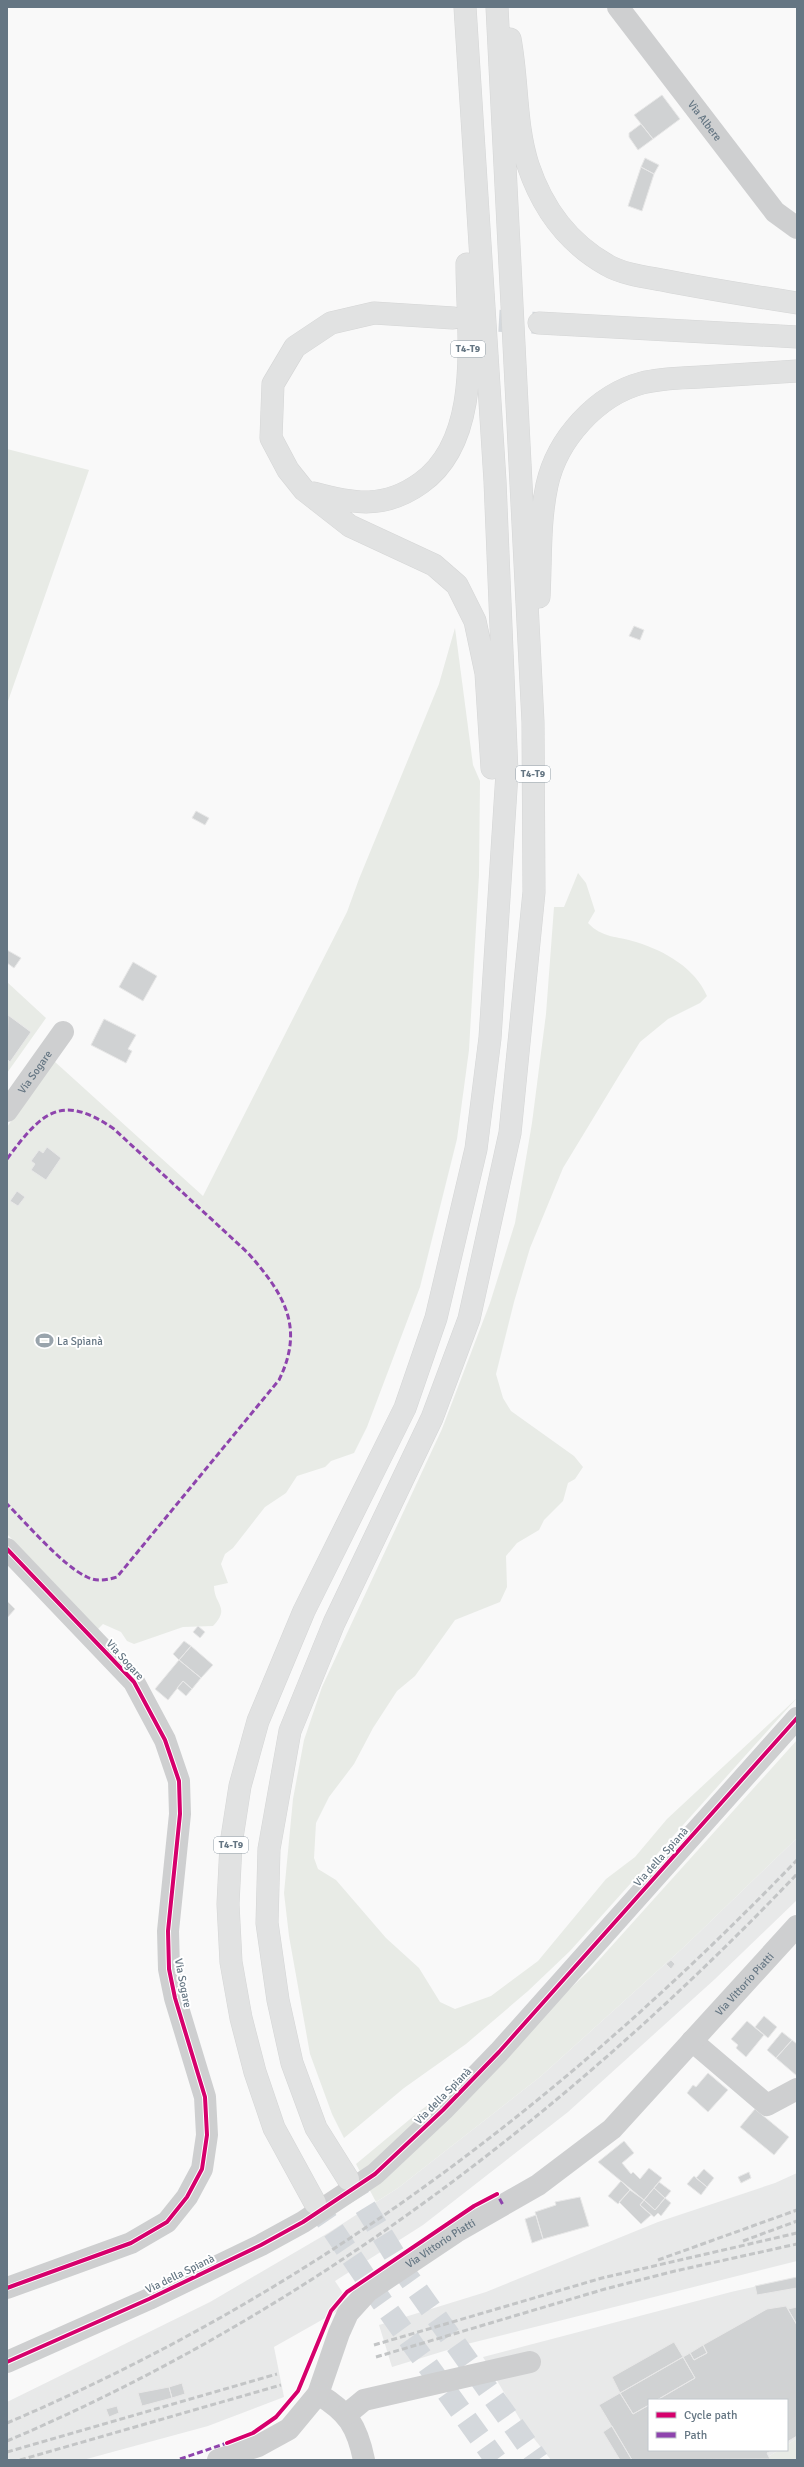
<svg xmlns="http://www.w3.org/2000/svg" width="804" height="2467" font-family="Signika,sans-serif">
	<rect width="100%" height="100%" fill="#f9f9f9"/>
	<path fill="#e8e9e9" d="M797,1838V1900L715,1979L568,2112L423,2225L335,2281L350,2304L274,2347L284,2397L208,2426L83,2460H7V2402L210,2302L328,2233L398,2188L540,2077L685,1946Z
		M797,2173V2261L467,2344L392,2367L379,2325L486,2292L658,2222L775,2183Z
		M797,2277V2438L787,2445V2400H649V2450H779L763,2460H551L524,2426L483,2357L731,2292Z"/>
	<path fill="#e8ebe6" d="M7,449L89,470L7,704Z
		M455,628L473,765L480,781L479,875L469,1050L457,1139L420,1287L367,1427L354,1453L331,1461L325,1467L297,1476L286,1493L265,1507L233,1548L225,1554L221,1564L228,1583L214,1586C214,1605 231,1607 213,1626L183,1627L134,1644L127,1641L121,1632L103,1624L95,1632L65,1594L7,1534V1127L54,1061L203,1196L347,912L359,879L439,684Z
		M578,873L586,883L595,911L588,923C602,938 617,936 636,942C665,951 695,968 707,996L700,1003L668,1019L640,1042L620,1074L563,1168L530,1248L514,1302L496,1374L503,1398L511,1411L574,1456L583,1467L575,1479L568,1483L563,1501L544,1520L539,1530L517,1543L506,1556L507,1587L500,1602L455,1620L415,1676L397,1691L373,1728L354,1764L329,1797L316,1823L314,1858L318,1869L336,1880L386,1938L419,1968L440,2002L455,2009L491,1996L538,1961L606,1879L635,1857L667,1819L797,1698L570,1951L528,1991L466,2044L404,2088L344,2138L332,2114L310,2054L289,1936L284,1893L293,1799L304,1740L322,1687L442,1429L490,1303L515,1223L532,1123L546,1014L554,907H564Z
		M7,982L46,1018L7,1073Z
		M797,1740V1838L685,1946L540,2077L398,2188L376,2202L356,2164L421,2110L483,2066L546,2011L590,1970Z
		M797,2438V2460H763L779,2450H787V2445Z"/>
	<path fill="#d0d2d3" stroke="#e8e8e8" d="M662,95L680,119L653,139L634,115Z
		M641,124L653,139L638,150L629,137V133Z
		M645,158L659,165L654,174L641,167Z
		M641,167L654,174L642,211L628,206Z
		M634,626L644,630L640,640L629,636Z
		M196,811L209,818L205,825L192,818Z
		M7,950L21,958L14,968L7,963Z
		M133,962L157,976L143,1001L119,987Z
		M8,1015L31,1032L10,1062L7,1059Z
		M104,1019L136,1035L128,1049L132,1051L126,1063L91,1045Z
		M47,1147L61,1158L46,1180L31,1170L35,1164L31,1161L39,1150L43,1153Z
		M17,1191L25,1197L18,1206L10,1201Z
		M7,1601L15,1609L7,1618Z
		M198,1626L205,1632L200,1638L193,1632Z
		M184,1641L191,1646L179,1660L173,1654Z
		M191,1646L213,1665L201,1678L179,1660Z
		M179,1660L201,1678L192,1689L183,1681L168,1700L155,1689Z
		M183,1681L192,1689L186,1696L177,1688Z
		M671,1960L675,1964L671,1969L666,1964Z
		M764,2016L777,2027L768,2038L755,2027Z
		M747,2021L764,2035L746,2057L736,2048L738,2045L731,2039Z
		M782,2032L792,2040L776,2058L767,2050Z
		M792,2040L797,2044V2076L776,2058Z
		M708,2073L728,2090L708,2112L687,2093L693,2085L696,2087Z
		M755,2109L789,2137L774,2155L740,2127Z
		M624,2141L634,2153L622,2163L631,2174L633,2172L640,2179L649,2168L662,2178L644,2200L598,2162Z
		M704,2169L714,2178L707,2187L696,2178Z
		M749,2172L751,2178L741,2183L738,2177Z
		M694,2176L707,2187L701,2195L687,2184Z
		M621,2181L630,2190L618,2204L608,2196Z
		M659,2182L671,2191L665,2198L654,2188Z
		M654,2188L665,2198L655,2210L644,2200Z
		M630,2190L644,2200L640,2205L651,2215L641,2224L619,2202Z
		M580,2197L589,2226L543,2239L535,2212L556,2205L555,2202Z
		M665,2198L671,2203L661,2216L658,2213L654,2217L640,2205L644,2200L655,2210Z
		M536,2215L543,2239L532,2243L525,2219Z
		M797,2277V2288L757,2295L755,2286Z
		M786,2306L797,2325V2436L787,2442V2400H657L695,2378L683,2357L690,2353L694,2360L707,2353L703,2345L767,2309Z
		M797,2307V2325L788,2309Z
		M674,2342L683,2357L620,2393L612,2377Z
		M703,2345L707,2353L694,2360L690,2353Z
		M683,2357L695,2378L657,2400H649V2405L633,2414L620,2393Z
		M182,2383L185,2394L172,2398L169,2387Z
		M169,2387L172,2398L142,2406L138,2393Z
		M620,2393L633,2414L649,2405V2450H773L767,2453L770,2459L632,2460L599,2405Z
		M117,2406L119,2413L109,2417L106,2409Z
		M612,2426L632,2460H620L603,2432Z"/>
	<g fill="none" stroke-linecap="round" stroke-linejoin="round">
		<path stroke="#d4d8dc" stroke-width="22" stroke-dasharray="22 11" stroke-linecap="butt" d="M466,319L539,323
			M348,2179L408,2277L538,2460
			M315,2203L382,2302L496,2460"/>
		<defs>
			<path id="highway" d="M510,39C518,81 515,125 528,165C542,207 568,243 607,265C622,274 645,277 662,280C707,289 752,296 797,303
				M453,318L374,313L331,323L295,347L273,384L271,438L288,470L304,490L350,526L434,565L457,585L475,621L486,673L492,768
				M539,323L797,337
				M314,493C354,504 385,509 421,483C484,438 467,333 467,264
				M539,597C541,560 539,522 547,485C557,439 597,395 642,383C661,378 681,378 700,377C732,375 765,373 797,371
				M348,2179L316,2128L292,2063L278,2000L267,1923L269,1849L290,1731L334,1623L432,1418L469,1319L510,1133L534,892L533,722L497,7
				M315,2203L274,2128L255,2072L241,2018L231,1962L228,1904L231,1844L240,1786L258,1721L304,1611L405,1408L436,1318L476,1149L490,1038L507,773L495,481L465,7"/>
		</defs>
		<use href="#highway" stroke="#d5d6d6" stroke-width="23"/>
		<g stroke="#cecfd0" stroke-width="22">
			<path id="s1" d="M618,7L775,212L797,228"/>
			<path id="s2" d="M7,1111L63,1032"/>
			<path d="M7,1549L134,1682L165,1740L179,1781L180,1814L168,1931L169,1969L175,1998L205,2097L207,2135L202,2169L187,2197L167,2222L131,2243L7,2288"/>
			<path d="M692,2041L767,2105L797,2089"/>
			<path d="M7,2362L149,2299L261,2245L303,2222L375,2174L443,2110L499,2052L797,1718"/>
			<path d="M318,2394C348,2412 357,2426 364,2460"/>
			<path d="M347,2414L364,2400L530,2362"/>
			<path id="s3" d="M218,2460L258,2446L289,2429L318,2394L339,2333L348,2313L368,2291L456,2232L538,2185L612,2129L797,1926"/>
		</g>
		<use href="#highway" stroke="#e1e2e2" stroke-width="22"/>
		<path stroke="#c3c5c6" stroke-width="3" stroke-dasharray="6 3" stroke-linecap="butt" d="M743,2241L797,2221
			M658,2260L797,2210
			M374,2345L602,2278L797,2233
			M376,2357L605,2289L675,2271L797,2244
			M7,2423C315,2292 566,2099 797,1860
			M7,2441C307,2314 573,2109 797,1874
			M7,2452L277,2374
			M20,2460L281,2385"/>
		<path stroke="#8e44ad" stroke-width="3" stroke-dasharray="6 3" stroke-linecap="butt" d="M7,1159C41,1113 61,1092 114,1129L248,1253C284,1294 305,1327 279,1380L117,1577C107,1580 97,1582 87,1577C63,1566 27,1524 7,1504
			M494,2196L497,2194L503,2205
			M180,2459L230,2442"/>
		<defs>
			<path id="cycleway" d="M7,1549L134,1682L165,1740L179,1781L180,1814L168,1931L169,1969L175,1998L205,2097L207,2135L202,2169L187,2197L167,2222L131,2243L7,2288
				M7,2362L149,2299L261,2245L303,2222L375,2174L443,2110L499,2052L797,1718
				M227,2443L253,2433L276,2417L298,2391L331,2311L347,2292L474,2206L497,2194"/>
		</defs>
		<use href="#cycleway" stroke="#fff" stroke-width="6"/>
		<use href="#cycleway" stroke="#d6006c" stroke-width="4"/>
	</g>
	<defs>
		<symbol id="stadium-bare" viewBox="-9 -9 18 18"><path d="M0-5a6.5 5 0 1 0 0 10a6.5 5 0 1 0 0-10ZM-3.5-1.8h7v3.6h-7Z" fill="#99a4ac" stroke="#fff" stroke-width="2.5" paint-order="stroke"/></symbol>
	</defs>
	<g fill-rule="evenodd">
		<use href="#stadium-bare" x="32" y="1328" width="25" height="25"/>
	</g>
	<g text-anchor="middle" dominant-baseline="central" stroke-width="4" stroke-linejoin="round" paint-order="stroke">
		<g fill="#fff" stroke="#939fa8" stroke-width="1">
			<rect x="451" y="341" width="34" height="16" rx="3"/>
			<rect x="516" y="766" width="34" height="16" rx="3"/>
			<rect x="214" y="1837" width="34" height="16" rx="3"/>
		</g>
		<g font-size="10" font-weight="bold" fill="#657683">
			<text x="468" y="349">T4-T9</text>
			<text x="533" y="774">T4-T9</text>
			<text x="231" y="1845">T4-T9</text>
		</g>
		<g font-size="11" fill="#657683" stroke="#fff">
			<text stroke="none"><textPath href="#s1" startOffset="143">Via Albere</textPath></text>
			<text stroke="none"><textPath href="#s2" startOffset="48">Via Sogare</textPath></text>
			<text transform="translate(125 1660) rotate(48)">Via Sogare</text>
			<text transform="translate(661 1857) rotate(-48)">Via della Spianà</text>
			<text transform="translate(183 1983) rotate(79)">Via Sogare</text>
			<text stroke="none"><textPath href="#s3" startOffset="729">Via Vittorio Piatti</textPath></text>
			<text transform="translate(443 2096) rotate(-45)">Via della Spianà</text>
			<text stroke="none"><textPath href="#s3" startOffset="326">Via Vittorio Piatti</textPath></text>
			<text transform="translate(180 2274) rotate(-26)">Via della Spianà</text>
		</g>
		<g font-size="11" fill="#657683" stroke="#fff" text-anchor="start">
			<text x="57" y="1341">La Spianà</text>
		</g>
	</g>
	<rect width="804" height="2467" fill="none" stroke="#657683" stroke-width="16"/>
	<rect x="648" y="2399" width="140" height="52" fill="#ffffff" stroke="#c1c8cd"/>
	<rect x="656" y="2412" width="20" height="6" fill="#d6006c" stroke="#c1c8cd"/>
	<text x="684" y="2419" font-size="12" fill="#657683">Cycle path</text>
	<rect x="656" y="2432" width="20" height="6" fill="#8e44ad" stroke="#c1c8cd"/>
	<text x="684" y="2439" font-size="12" fill="#657683">Path</text>
</svg>
